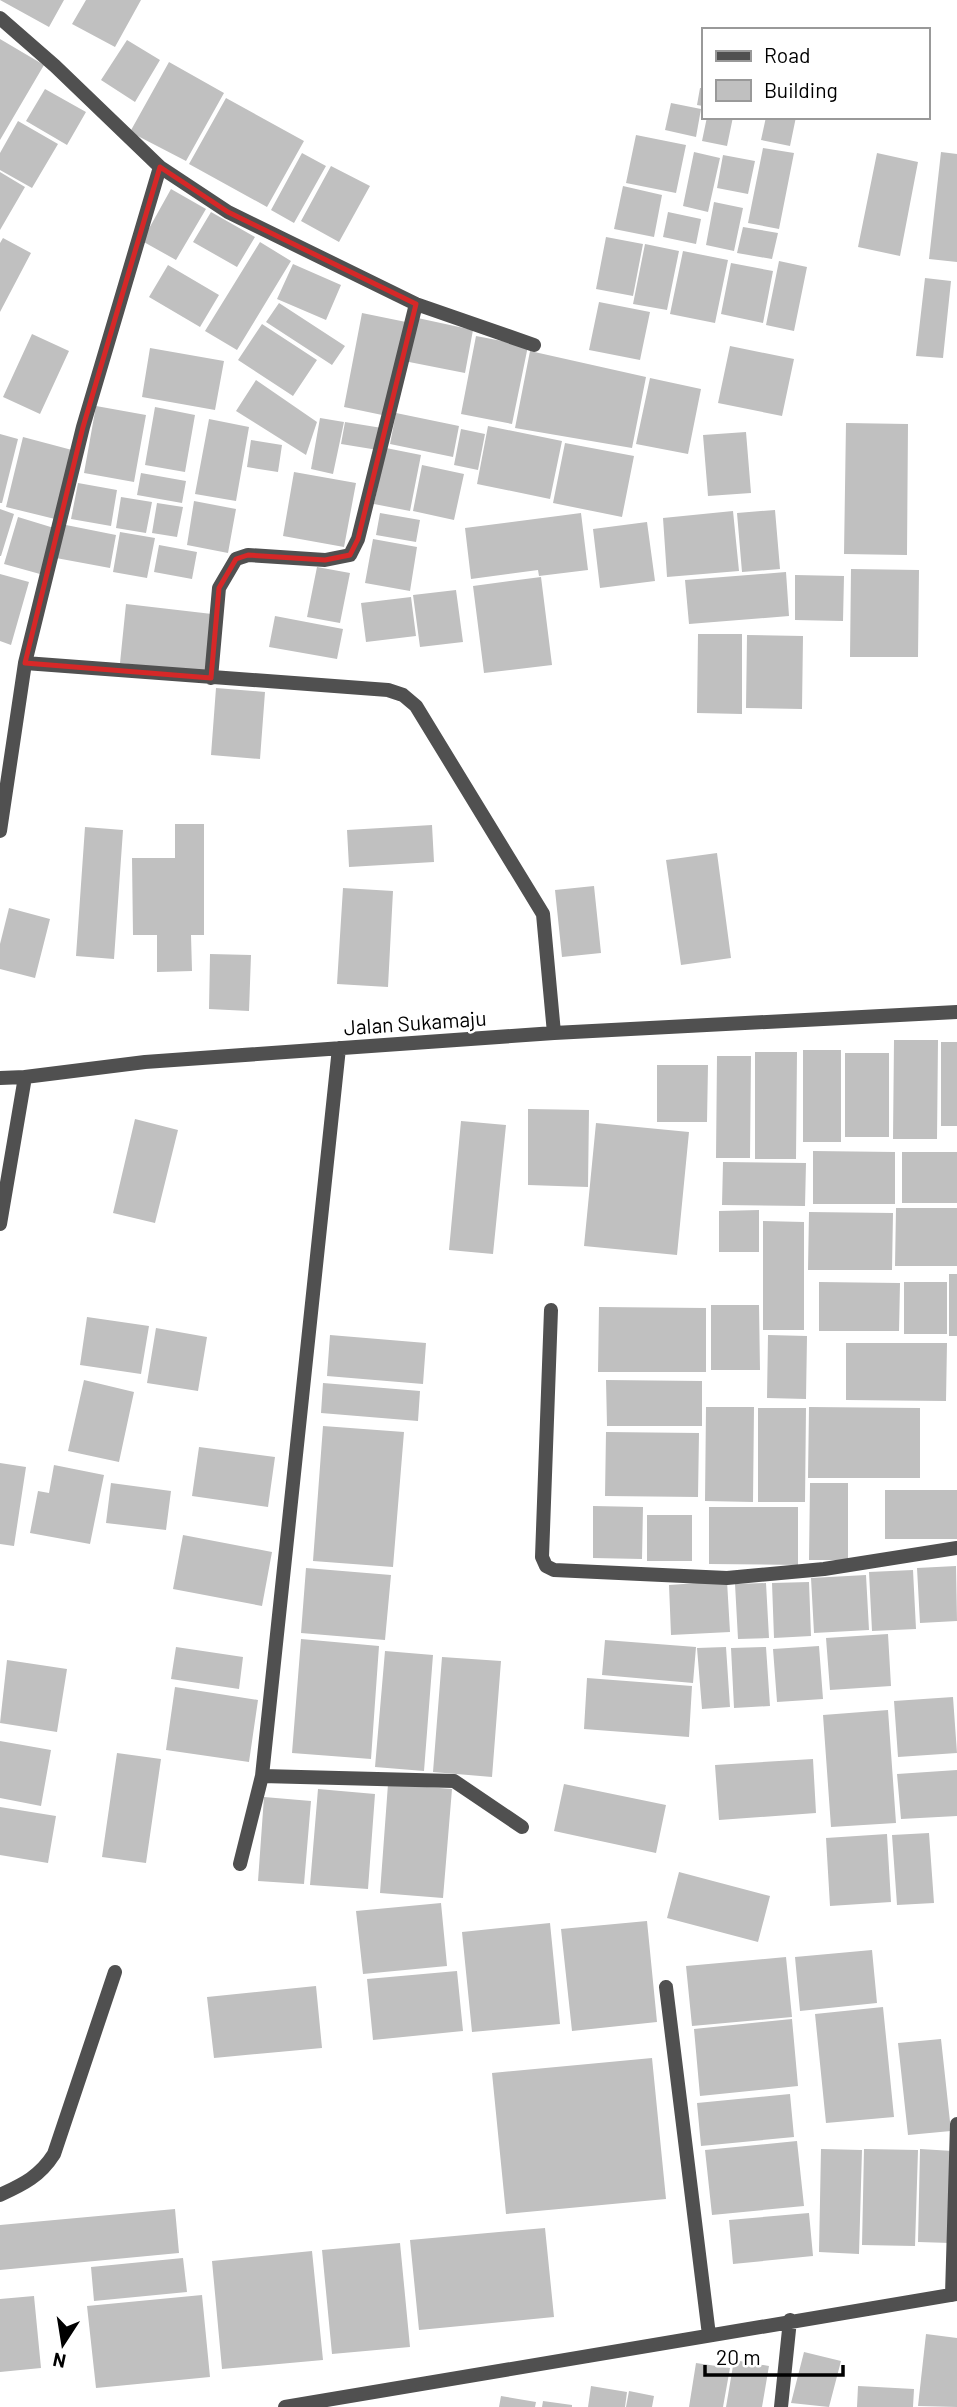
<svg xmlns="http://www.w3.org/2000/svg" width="957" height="2407" font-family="Barlow,sans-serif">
	<rect width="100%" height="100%" fill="#fff"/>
	<path fill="#c0c0c0" d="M0,0H64L49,27Z
		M86,0H141L115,47L72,24Z
		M0,39L44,65L0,140Z
		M127,40L160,60L135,102L101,80Z
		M169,62L224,93L186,161L130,132Z
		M700,88H703V106L697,105Z
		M45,89L86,112L67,145L26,121Z
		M226,98L304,141L267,207L189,164Z
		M671,103L701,109L696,137L665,130Z
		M707,117H733L727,146L702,141Z
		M766,117H796L790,146L761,140Z
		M18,121L58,144L32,188L0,170V153Z
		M636,135L686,145L676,193L626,183Z
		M763,148L794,153L779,229L748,223Z
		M694,152L720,158L708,212L683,206Z
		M941,152L957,154V262L929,259Z
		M302,153L326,166L294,223L271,210Z
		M877,153L918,162L900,256L858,247Z
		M723,155L755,161L748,194L717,188Z
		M331,166L370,186L339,242L301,221Z
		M0,172L25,187L0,230Z
		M623,186L662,195L654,237L614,229Z
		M171,189L206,209L176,260L142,241Z
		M714,202L743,208L734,251L706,245Z
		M211,212L255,237L237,267L193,242Z
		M668,212L701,219L696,244L663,237Z
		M743,227L778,233L772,259L737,253Z
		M606,237L643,244L633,296L596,289Z
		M3,238L31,253L0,312V243Z
		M260,242L291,261L237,350L205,331Z
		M645,244L679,251L667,310L633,304Z
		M683,251L728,260L715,323L670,314Z
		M779,261L807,267L794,331L766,325Z
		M731,263L773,271L763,323L721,314Z
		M293,264L341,285L326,320L277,299Z
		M168,265L219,295L200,327L149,297Z
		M925,278L951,281L943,358L916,356Z
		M599,302L650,312L640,360L589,350Z
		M279,303L345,346L332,365L266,322Z
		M362,313L406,322L387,416L344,407Z
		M413,317L473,330L465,373L404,361Z
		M262,324L317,360L293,396L238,360Z
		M32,334L69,351L40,414L3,397Z
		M476,336L528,346L512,424L461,414Z
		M730,346L794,359L782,416L718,403Z
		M150,348L224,361L215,410L142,397Z
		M530,351L646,377L632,448L515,428Z
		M650,378L701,389L688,454L636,444Z
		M256,380L317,422L306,455L236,411Z
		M96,406L146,415L134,482L84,473Z
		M155,407L195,415L185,472L145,465Z
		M396,413L459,426L453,457L390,444Z
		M320,418L344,422L333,474L311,469Z
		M209,419L249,427L236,501L195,494Z
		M345,422L382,428L378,450L341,444Z
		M846,423L908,424L907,555L844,554Z
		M488,426L562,441L550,499L477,484Z
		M461,429L485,434L478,470L454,465Z
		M746,432L751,493L708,496L703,435Z
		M0,434L18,439L2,503H0Z
		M23,437L72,450L55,519L6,507Z
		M251,440L282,445L278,472L247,467Z
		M565,443L634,456L622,517L553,503Z
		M386,448L421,455L410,511L374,504Z
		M422,465L464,474L454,520L413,511Z
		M294,472L356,483L344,547L283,536Z
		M141,473L186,481L182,503L137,495Z
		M78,483L117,490L111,526L71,519Z
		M121,497L152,502L146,533L116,528Z
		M194,501L236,509L228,553L187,545Z
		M157,503L183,507L177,537L152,533Z
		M0,509L14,514L1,556H0Z
		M775,510L780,569L742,572L737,513Z
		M733,511L739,571L667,577L663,518Z
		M380,513L420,520L416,542L376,535Z
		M581,513L588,570L539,576L538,570L471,579L465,528Z
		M18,517L54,528L40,574L4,564Z
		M647,522L655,581L600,588L593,529Z
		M61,524L116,535L110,568L56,558Z
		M120,532L155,538L147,578L113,572Z
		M373,539L417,547L410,591L365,583Z
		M159,545L197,552L192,579L154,572Z
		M317,567L350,573L340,623L307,617Z
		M851,569L919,570L918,657H850Z
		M786,572L789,616L689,624L685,580Z
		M0,574L29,582L11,645L0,641Z
		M795,575L844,576L843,621L795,620Z
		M541,577L552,665L484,673L473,586Z
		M456,590L463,642L420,647L413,595Z
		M411,597L416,636L366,642L361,603Z
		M126,604L212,614L205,673L120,663Z
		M275,616L343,629L337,659L269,647Z
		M698,634H742V714L697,713Z
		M747,635L803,636L802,709L746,708Z
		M216,688L265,692L260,759L211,755Z
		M175,824H204V935H191L192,971L157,972V935H133L132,858H175Z
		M432,825L434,862L349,867L347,830Z
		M85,827L123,830L114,959L76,956Z
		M717,853L731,958L681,965L666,860Z
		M594,886L601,953L562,957L555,890Z
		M343,888L393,891L388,987L337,984Z
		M9,908L50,919L35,978L0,969V944Z
		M210,954L251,955L249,1011L209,1009Z
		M894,1040H938L937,1139H893Z
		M941,1042H957V1126H941Z
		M803,1050H841V1142H803Z
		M755,1052H797L796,1159H755Z
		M845,1053H889V1137H845Z
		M717,1056H751L750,1158H716Z
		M657,1065H708L707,1122H657Z
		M528,1109L589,1110L588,1187L528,1185Z
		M135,1119L178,1130L155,1223L113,1213Z
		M461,1121L506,1125L493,1254L449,1250Z
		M596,1123L689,1132L677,1255L584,1246Z
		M813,1151L895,1152V1204H813Z
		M902,1152H957V1203H902Z
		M723,1162L806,1163L805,1206L722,1205Z
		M896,1208H957V1266H895Z
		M759,1210V1252H719V1211Z
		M809,1212L893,1213L892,1270H808Z
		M763,1221L804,1222V1330H763Z
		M949,1274H957V1336H949Z
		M819,1282L900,1283L899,1331H819Z
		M904,1282H947V1334H904Z
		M711,1305H759L760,1370H711Z
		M599,1307L706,1308V1372H598Z
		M87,1317L149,1326L141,1374L80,1365Z
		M156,1328L207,1337L198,1391L147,1383Z
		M330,1335L426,1343L423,1384L327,1376Z
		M768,1335L807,1336L806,1399L767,1398Z
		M846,1343H947L946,1401L846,1400Z
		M84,1380L134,1392L119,1462L68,1451Z
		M606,1380L702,1381V1426H607Z
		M323,1383L420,1391L418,1421L321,1413Z
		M706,1407H754L753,1502L705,1501Z
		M809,1407L920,1408V1478H808Z
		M758,1408H806L805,1502H758Z
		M323,1426L404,1432L393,1567L313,1561Z
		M606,1432L699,1433L698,1497L605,1496Z
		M199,1447L275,1457L268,1507L192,1496Z
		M0,1463L26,1467L14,1546L0,1544Z
		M54,1465L104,1475L90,1544L30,1533L38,1491L49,1493Z
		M111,1483L171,1491L166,1530L106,1523Z
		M810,1483H848V1560H809Z
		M885,1490H957V1539H885Z
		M593,1506L643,1507L642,1559L593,1558Z
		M709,1507H798V1565L709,1564Z
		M647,1515H692V1561H647Z
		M183,1535L272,1552L262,1606L173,1589Z
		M956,1566L957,1621L920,1623L917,1568Z
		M306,1568L391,1575L385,1640L301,1633Z
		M913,1570L916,1629L872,1631L869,1572Z
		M866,1575L869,1630L814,1633L811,1578Z
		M727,1581L730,1632L671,1635L669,1585Z
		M809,1582L811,1636L774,1638L772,1583Z
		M766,1583L769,1638L738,1639L735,1584Z
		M888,1634L891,1686L830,1690L826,1638Z
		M301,1639L379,1646L371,1759L292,1753Z
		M605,1640L696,1647L693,1683L602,1675Z
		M819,1646L823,1699L777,1702L773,1649Z
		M176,1647L243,1657L239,1689L171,1679Z
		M726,1647L730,1707L702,1709L697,1648Z
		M766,1647L770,1706L734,1708L731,1648Z
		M385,1651L433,1655L424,1771L375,1767Z
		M442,1657L501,1661L492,1777L433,1772Z
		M7,1660L67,1669L57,1732L0,1723Z
		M587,1678L692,1686L689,1737L584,1729Z
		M175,1687L258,1700L249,1762L166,1750Z
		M953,1697L957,1753L898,1757L894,1701Z
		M888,1710L896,1823L831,1827L823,1715Z
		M0,1741L51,1750L41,1806L0,1798Z
		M117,1753L161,1759L146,1863L102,1857Z
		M813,1759L816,1813L719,1820L715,1765Z
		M957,1770V1816L901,1819L897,1774Z
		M388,1784L452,1789L443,1898L380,1893Z
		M564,1784L666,1805L656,1853L554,1831Z
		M318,1789L375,1794L368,1889L310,1885Z
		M264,1797L311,1801L304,1884L258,1881Z
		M0,1807L56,1816L48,1863L0,1855Z
		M929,1833L934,1903L897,1905L892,1835Z
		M887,1834L891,1902L830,1906L826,1838Z
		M679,1872L770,1896L758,1942L667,1918Z
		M441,1903L447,1966L363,1974L356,1911Z
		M647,1921L657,2022L572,2031L561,1929Z
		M550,1923L560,2024L472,2032L462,1932Z
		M872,1950L877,2003L800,2011L795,1957Z
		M786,1957L792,2017L692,2026L686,1966Z
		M457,1971L463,2031L373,2040L367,1979Z
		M316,1986L322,2048L214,2058L207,1997Z
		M883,2007L894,2117L826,2123L815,2014Z
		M792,2019L798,2086L700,2096L694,2029Z
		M941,2039L951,2131L908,2135L898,2043Z
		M652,2058L666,2199L506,2214L492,2073Z
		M790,2094L794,2137L701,2146L697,2103Z
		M797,2141L804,2206L712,2215L705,2150Z
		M821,2149L862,2150L859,2254L819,2252Z
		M864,2149L918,2150L915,2246L862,2245Z
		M920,2149L953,2151L950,2243L918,2242Z
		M175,2209L179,2253L0,2270V2225Z
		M809,2213L813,2256L733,2264L729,2220Z
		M545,2228L554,2317L419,2330L410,2240Z
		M400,2243L410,2347L332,2354L322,2250Z
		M312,2251L323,2360L222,2369L212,2261Z
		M183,2258L187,2292L94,2301L91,2267Z
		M202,2295L210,2377L96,2388L87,2306Z
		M34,2296L41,2368L0,2372V2299Z
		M926,2334L957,2338V2407L918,2406Z
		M804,2352L841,2361L829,2407L791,2403Z
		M734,2360L769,2366L762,2407H726Z
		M696,2363L730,2368L723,2407H689Z
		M591,2386L627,2392L625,2407H588Z
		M858,2386L914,2389L913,2407H857Z
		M629,2391L654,2396L652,2407H626Z
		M501,2396L536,2402L535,2407H499Z
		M543,2401L572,2405V2407H542Z"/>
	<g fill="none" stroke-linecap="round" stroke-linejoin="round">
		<path stroke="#505050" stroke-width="14" d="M0,2195C24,2184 40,2176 54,2154L115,1972"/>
		<path stroke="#505050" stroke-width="14" d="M0,18L55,66L160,167L228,212L416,304L534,345
			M25,663L388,690L403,695L416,706L543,914L554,1033
			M211,678L219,588L236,559L248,555L325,560L350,555L358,539L416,304
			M0,831L25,663L83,427L160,167
			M339,1048L262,1776L454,1781L522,1827
			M0,1078L25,1077
			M0,1224L25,1077L145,1062L554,1033L957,1012
			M551,1310L542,1557L546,1566L554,1570L727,1578L824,1569L957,1548
			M240,1864L262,1776
			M666,1987L709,2335
			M952,2295L957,2124
			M285,2407L957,2294
			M781,2407L790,2320"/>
	</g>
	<path fill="none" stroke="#d62828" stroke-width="5" stroke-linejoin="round" d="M160,167L228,212L416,304L358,539L350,555L325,560L248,555L236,559L219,588L211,678L25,663L83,427Z"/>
	<g text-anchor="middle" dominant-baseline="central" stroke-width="5" stroke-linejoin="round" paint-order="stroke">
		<g font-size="21" fill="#000" stroke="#fff">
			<text transform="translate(415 1022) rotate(-4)">Jalan Sukamaju</text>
		</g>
	</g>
	<rect x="702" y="28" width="228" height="91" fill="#ffffff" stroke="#999999" stroke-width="2"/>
	<rect x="716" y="51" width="35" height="10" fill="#505050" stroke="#999999" stroke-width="2"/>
	<text x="764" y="63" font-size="21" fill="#000000">Road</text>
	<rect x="716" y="80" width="35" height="21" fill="#c0c0c0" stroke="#999999" stroke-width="2"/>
	<text x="764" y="98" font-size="21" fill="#000000">Building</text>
	<g transform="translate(63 2344) rotate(192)" stroke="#ffffff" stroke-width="5" paint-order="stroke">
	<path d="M0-5L12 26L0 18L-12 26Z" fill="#000000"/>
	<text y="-10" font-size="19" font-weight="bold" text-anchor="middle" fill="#000000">N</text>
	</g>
	<path d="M705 2365v10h138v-10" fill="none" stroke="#000000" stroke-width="3.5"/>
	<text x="716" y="2365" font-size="21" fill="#000000" stroke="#ffffff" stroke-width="5" paint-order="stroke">20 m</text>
</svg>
